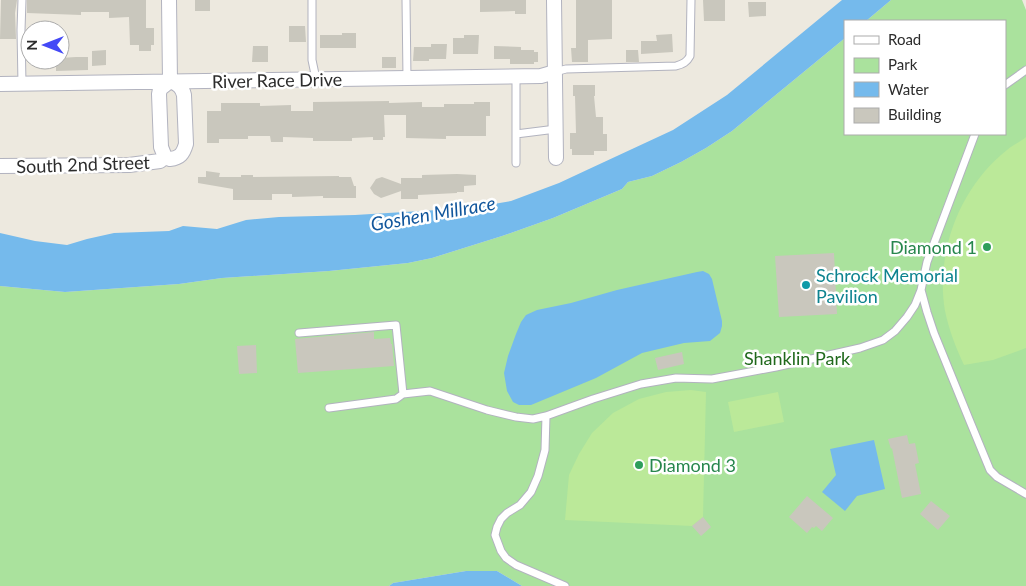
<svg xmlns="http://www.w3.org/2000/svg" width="1026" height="586" font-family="Lato,sans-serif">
	<rect width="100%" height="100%" fill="#ede9df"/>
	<path fill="#aae29d" d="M891,0H1022L1026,10V586H522L497,571H466L393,583L389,586H0V286L65,292L179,284L222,278L329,271L408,263L432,258L502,236L553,218L622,189L628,182L652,176L681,162L706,148L732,131L845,38V134H1005V21H866Z"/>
	<path fill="#bbe999" d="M1026,137V348L993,360L964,365C956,348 949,330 945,311C935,252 960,187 1007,150C1013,145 1020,142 1026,137Z
		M691,390L706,392L703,517L692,526L565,520L569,475L579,454L592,433L613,413L639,399L666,392Z
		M778,392L784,422L734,432L728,402Z"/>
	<path fill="#75baec" d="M842,0H891L866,21H845V38L732,131L706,148L681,162L652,176L628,182L622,189L553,218L502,236L432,258L408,263L329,271L222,278L179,284L65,292L0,286V233L35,241L67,245L87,239L114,233L169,231L183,226L217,229L246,220L279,217L355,215L470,208L511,201L559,183L589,169L673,130L727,95Z
		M703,271L709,274L712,279L722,321V326L720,333L710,341L684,343L642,353L596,378L531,405H519L513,402L507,391L504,373L508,356L516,334L521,322L526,315L537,310L571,303L617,290L697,272Z
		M874,440L885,489L857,496L845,511L822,492L836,475L830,449Z
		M466,571H497L522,586H389L393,583Z"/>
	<path fill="#c9c7bd" d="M1,0H17L15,13L16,39H0Z
		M27,0H146V28H154V45H151V51H139V45H130L129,17L109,18V12H81V15L27,13Z
		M195,0H210V11H195Z
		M480,0H526V14H515V11L480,12Z
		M576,0H612V39L588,40V62H572L571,48H576Z
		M703,0H725V21H704Z
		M748,2H766V16L749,17Z
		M289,26H305L306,42H289Z
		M342,33H356V48H320V35H342Z
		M672,34L673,52L641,54V41H657L656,35Z
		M464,35H479L478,54H453V38H464Z
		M431,44H447L446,59H429V61H413L414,47H431Z
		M253,46H268V62H252Z
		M494,46L521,47V50H534V52H538V62H534V64H510V59H494Z
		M106,50V65L92,66V51Z
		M626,50H638L639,62H626Z
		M76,57H88V70L56,71V60H60V58Z
		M382,57H396V68H382Z
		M573,85H595V96H594L596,117H603V134H607V151H594V155H572V149H570V133H576L575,96H573Z
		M389,101V103L422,102V107H444V104H474V102H490V116H486V136H446V139L406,138V115H384L385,137H383V140H373V137L352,138V141H313V138L283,137V142H271L270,136H248V139H219V143H207V111H221V103H260V106L291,105V111H313V102Z
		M206,171L220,173L219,177H241V175H253V177L339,176V177H351L354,186H356V198H323V196L292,197V194H272V200H233V189L198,183V177H206Z
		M457,174L476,175V185L464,186V192H457V193L418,195V199H401V191L384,197L381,198L374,194L370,188L376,179L382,177L401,184V178H422V175Z
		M834,253L837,314L779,317L775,256Z
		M374,332V339L390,338L391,344H392L394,366L298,373L295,339Z
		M256,345L257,373L239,374L237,346Z
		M682,352L684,364L658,370L655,358Z
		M907,435L909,444L915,443L919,463L915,464L921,494L902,498L892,448L891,449L888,439Z
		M807,496L833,518L822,531L816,526L814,528L812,527L807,533L789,517Z
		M931,501L950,516L938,530L920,514Z
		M703,517L711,527L701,536L692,526Z"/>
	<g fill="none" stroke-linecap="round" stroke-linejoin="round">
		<defs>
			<path id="service" d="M22,0L21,30L22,84
				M312,0V60L316,79
				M406,0L407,78
				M555,72L566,69L676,66C683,64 687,62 690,56L691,0
				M516,76V163
				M1005,85L1026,70
				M516,134L556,129
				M921,290L927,312L934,333L969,419L990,470L997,477L1026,494
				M299,333L396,325L403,394
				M329,408L396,399L403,394L430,391L487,410L516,417L533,419L546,416L593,399L641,384L676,378L712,379L776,367L860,348L883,340L895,331L907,317L915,305L921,290L927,262L975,134
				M546,416L545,450L538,476L531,492L520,505L507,513L501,519L497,527L495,535L501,551L506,558L516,565L565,586"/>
			<path id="minor" d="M169,0L170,81
				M554,0L556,158
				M170,81C178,84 182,87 184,95L186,144C183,154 180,158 170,159L165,157L161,147L159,94L160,89Z
				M0,84L541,76L555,72
				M0,166L129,165L160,161L165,157"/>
		</defs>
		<use href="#service" stroke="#b2b3bf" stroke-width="9"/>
		<use href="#minor" stroke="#b2b3bf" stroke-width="16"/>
		<use href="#service" stroke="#fff" stroke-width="7"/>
		<use href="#minor" stroke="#fff" stroke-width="14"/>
	</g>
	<g fill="#2e9e5b" stroke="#fff" stroke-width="2">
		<circle cx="987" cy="247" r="5"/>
		<circle cx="639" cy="465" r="5"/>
	</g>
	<circle fill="#0f9aa8" stroke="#fff" stroke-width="2" cx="806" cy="285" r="5"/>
	<g text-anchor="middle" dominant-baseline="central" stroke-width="5" stroke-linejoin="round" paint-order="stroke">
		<g font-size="18" fill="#2c2c2c" stroke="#fff">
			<text transform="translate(277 80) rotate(-1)">River Race Drive</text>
			<text transform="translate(83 164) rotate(-2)">South 2nd Street</text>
		</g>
		<g font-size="18" fill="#27864d" stroke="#fff" text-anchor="end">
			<text x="977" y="247">Diamond 1</text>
			<text x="649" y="465" text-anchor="start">Diamond 3</text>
		</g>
		<g font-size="18" fill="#0d838f" stroke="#fff" text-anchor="start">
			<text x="816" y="275">Schrock Memorial<tspan x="816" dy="21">Pavilion</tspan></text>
		</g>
		<g font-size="18" fill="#20691c" stroke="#fff">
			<text x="797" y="358">Shanklin Park</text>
		</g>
		<g font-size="19" font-style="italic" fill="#11569c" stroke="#fff">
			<text transform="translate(433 213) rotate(-10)">Goshen Millrace</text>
		</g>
	</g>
	<rect x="844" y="20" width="162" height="115" fill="#ffffff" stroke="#ababab"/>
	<rect x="854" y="36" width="25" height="8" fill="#ffffff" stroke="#ababab"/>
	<text x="888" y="45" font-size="15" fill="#2c2c2c">Road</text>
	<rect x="854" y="58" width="25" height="15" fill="#aae29d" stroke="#ababab"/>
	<text x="888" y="70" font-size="15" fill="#2c2c2c">Park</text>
	<rect x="854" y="82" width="25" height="15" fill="#75baec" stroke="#ababab"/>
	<text x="888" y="95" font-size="15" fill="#2c2c2c">Water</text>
	<rect x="854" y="108" width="25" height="15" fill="#c9c7bd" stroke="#ababab"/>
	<text x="888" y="120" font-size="15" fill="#2c2c2c">Building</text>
	<g transform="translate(45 45) rotate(270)"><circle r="24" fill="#ffffff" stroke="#ababab"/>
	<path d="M0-4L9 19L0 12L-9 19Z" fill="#4449f6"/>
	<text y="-8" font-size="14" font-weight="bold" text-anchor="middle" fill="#2c2c2c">N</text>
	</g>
</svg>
